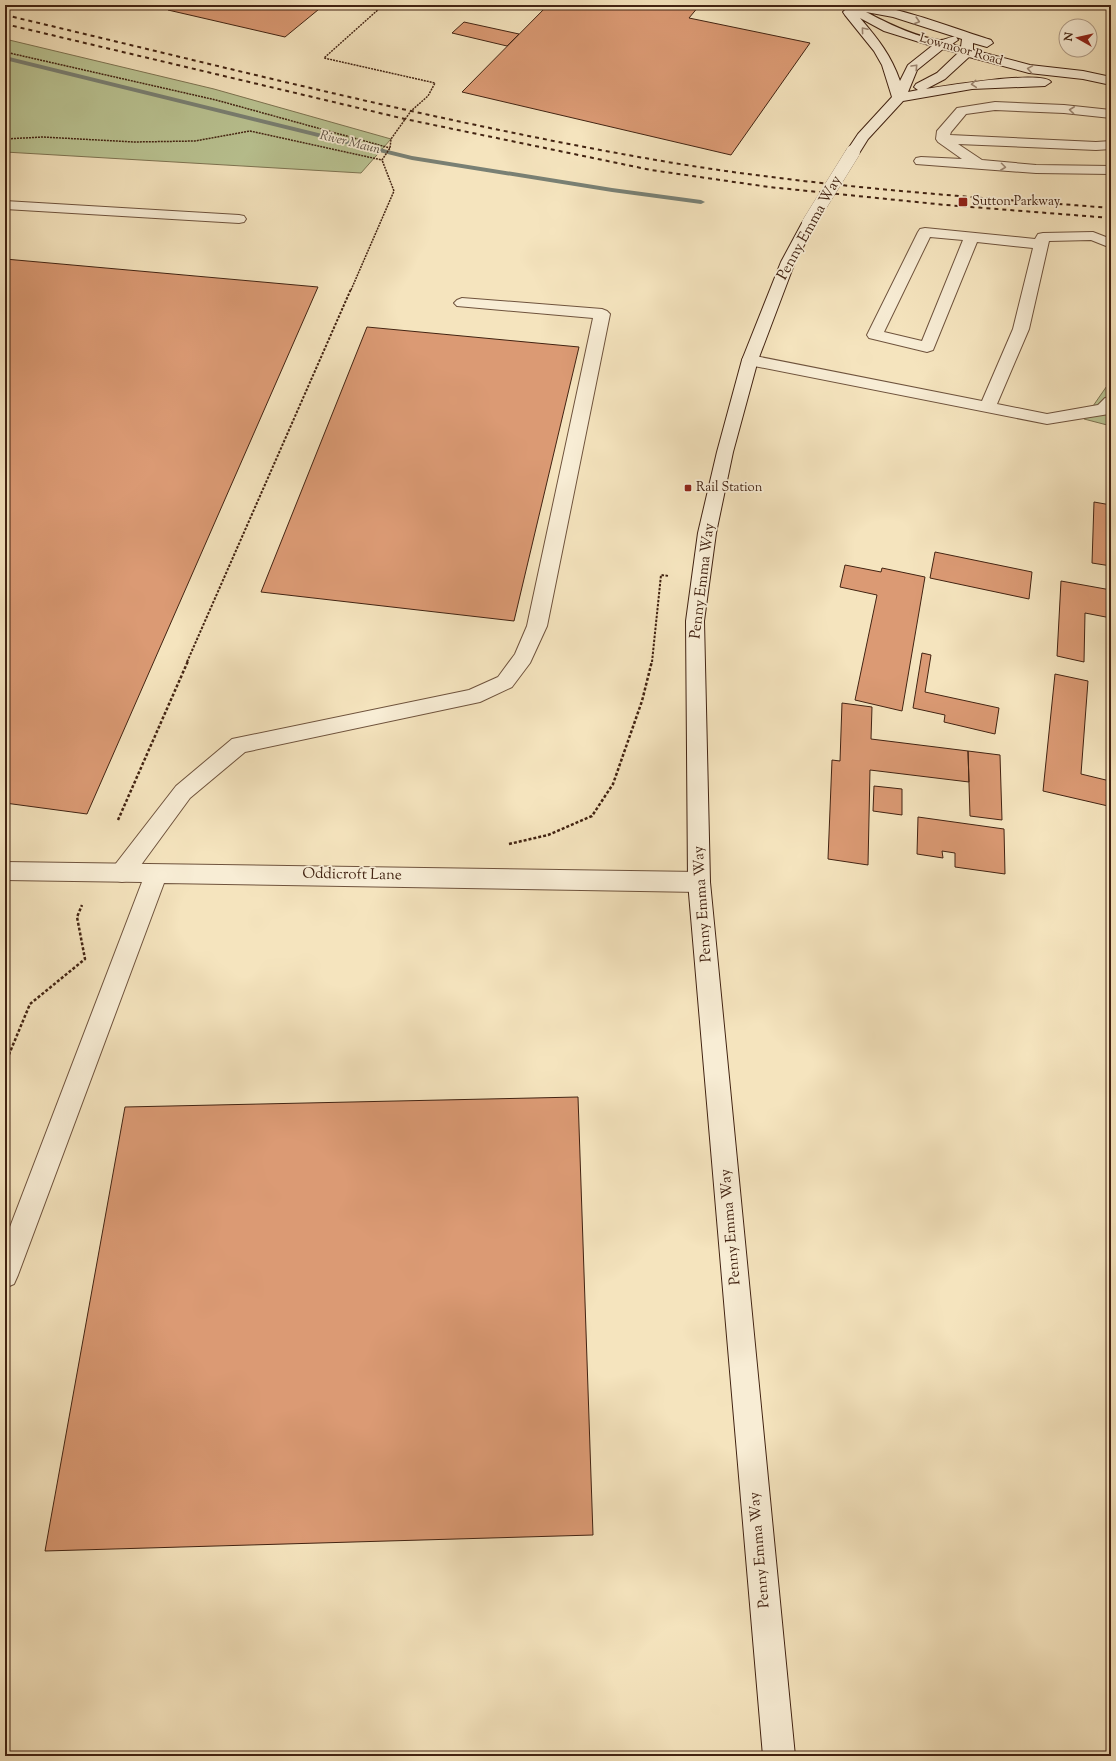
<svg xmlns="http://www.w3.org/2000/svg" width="1116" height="1761" font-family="'Sorts Mill Goudy',serif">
	<rect width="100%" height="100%" fill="#f5e4be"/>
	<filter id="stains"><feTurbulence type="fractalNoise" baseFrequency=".005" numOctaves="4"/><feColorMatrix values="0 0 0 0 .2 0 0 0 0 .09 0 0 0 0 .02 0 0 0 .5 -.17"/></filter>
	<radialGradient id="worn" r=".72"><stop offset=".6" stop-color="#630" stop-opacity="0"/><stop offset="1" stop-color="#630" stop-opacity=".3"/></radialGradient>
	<path fill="#bac493" stroke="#7e7452" d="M5,39L214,89L391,139L361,173L5,152Z
		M1111,380V426L1084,419Z"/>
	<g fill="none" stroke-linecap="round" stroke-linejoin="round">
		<path fill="#798074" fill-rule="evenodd" d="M5,56L412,156L612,188L701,200L705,202L701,204L612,192L412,160L5,60Z"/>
	</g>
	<path fill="#db9a74" stroke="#422312" d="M175,5H324L285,37L168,10Z
		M548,5H696L699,6L689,18L810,43L731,155L462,92Z
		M464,22L519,34L507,46L452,33Z
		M5,259L318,287L87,814L5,803Z
		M367,327L579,347L514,621L261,592Z
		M1094,502L1111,505V566L1092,563Z
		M935,552L1032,572L1029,599L930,578Z
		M845,565L881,572L882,568L925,577L902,711L855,700L877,595L840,587Z
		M1061,581L1111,590V618L1085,613L1084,662L1057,656Z
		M922,653L931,655L925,692L999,708L995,734L944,722L945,715L913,708Z
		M1055,674L1088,681L1081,774L1110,781L1108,806L1043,791Z
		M842,703L872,707L871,739L968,751L969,782L870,770L868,865L828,859L832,760L840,761Z
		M968,751L1000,755L1002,820L970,816Z
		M874,786L902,789V815L873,811Z
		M918,817L1004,829L1005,874L955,867V853L942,851L943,858L917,854Z
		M578,1097L593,1535L45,1551L125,1107Z"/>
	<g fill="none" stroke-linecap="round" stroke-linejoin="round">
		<defs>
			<path id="service" d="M995,102L1064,105L1111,110V118L1064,113L995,110L966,114L951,132L950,135L1096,142L1111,141V149L1096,150L958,144L982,160L1036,165L1111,166V174L1036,173L916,164L914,161L916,158L921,157L962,159L938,142L936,139L937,131L957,108Z
				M5,201L239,215L244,216L246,219L244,222L239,223L5,209Z
				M925,228L1035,239L1038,234L1043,233L1093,232L1111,239V248L1091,240L1049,241L1029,329L997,404L1047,414L1098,405L1105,398L1111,397V412L1109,414L1047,424L744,364L742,360L744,356L750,355L982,401L1013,329L1033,248L977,242L933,350L927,352L869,338L867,335L918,232L920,229ZM930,237L963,240L922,341L884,332Z
				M462,298L602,309L607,311L610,314L547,626L530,663L512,687L480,702L245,752L190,798L130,880L122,882L114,880L111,873L114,866L176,786L232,739L469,690L498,677L515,654L527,626L593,318L457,306L454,303L457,300Z"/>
			<path id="minor" d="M5,862L699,872L707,875L710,882L707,889L699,892L164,883L18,1275L14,1284L5,1288V1240L142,882L5,880Z"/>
			<path id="secondary" d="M839,5H854L860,9L862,5C886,2 964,32 991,40L993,43L987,47L973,43V50L1030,65L1083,71L1111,77V85L1083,79L1029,73L969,57L945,79L926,89C943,86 1043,70 1051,82L1045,86L972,89L903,101L868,139L858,155H848L846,152L858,134L892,97L882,65L874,51L845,15L843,12L845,10ZM866,12L893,17L962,39L961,47L952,44L958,40L956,37C949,36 945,41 939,40C915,37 887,23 866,12ZM860,18L884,31L932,46L908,65L900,81C891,55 878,39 860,18ZM943,49L958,53L937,73L916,84L914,87L918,90L908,92L917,70Z
				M809,219L814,220L816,223L795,262L758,360L733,452L716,533L704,621L710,882L795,1756H763L688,882L686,621L698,533L717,452L742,360L781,262L802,223L804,220Z"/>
		</defs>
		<use href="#service" stroke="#6f533d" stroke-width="2"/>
		<use href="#minor" stroke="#6f533d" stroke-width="2"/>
		<use href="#secondary" stroke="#422312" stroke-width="2"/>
		<path stroke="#422312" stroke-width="1.5" stroke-dasharray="2 1" stroke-linecap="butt" d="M5,52L216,100L390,148
			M5,139L43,137L134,142L195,141L250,131L382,160
			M351,290L394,191L382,160L390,148L391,139L411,111L428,96L435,83L324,58L380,8L379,5"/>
		<path stroke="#422312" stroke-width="2" stroke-dasharray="2.5 1.5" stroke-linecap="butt" d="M187,662L351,289
			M652,662L661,575L669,576"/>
		<path stroke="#422312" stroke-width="2.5" stroke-dasharray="3 2" stroke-linecap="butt" d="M118,820L188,661
			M509,844L548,835L592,816L613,784L642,701L652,661
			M5,1064L30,1004L85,959L77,917L82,905"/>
		<use href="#service" fill="#f8edd5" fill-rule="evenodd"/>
		<use href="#minor" fill="#f8edd5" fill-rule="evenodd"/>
		<use href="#secondary" fill="#f8edd5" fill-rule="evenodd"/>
		<path stroke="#422312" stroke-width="2" stroke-dasharray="4 4" stroke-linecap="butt" d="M5,15C221,66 437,122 656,160C806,186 959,196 1111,208
			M5,24L405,119L651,170L769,187L946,205L1111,218"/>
		<defs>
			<path id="secondary-bridge" d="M809,223L853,152"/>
		</defs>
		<use href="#secondary-bridge" stroke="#422312" stroke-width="14" stroke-linecap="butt"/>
		<use href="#secondary-bridge" stroke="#f8edd5" stroke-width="14"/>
	</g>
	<defs><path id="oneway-chevron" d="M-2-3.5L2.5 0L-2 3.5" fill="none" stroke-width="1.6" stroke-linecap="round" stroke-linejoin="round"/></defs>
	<g stroke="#9d8874">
		<use href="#oneway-chevron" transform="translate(917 21) rotate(17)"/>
		<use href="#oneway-chevron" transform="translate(864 30) rotate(-130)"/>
		<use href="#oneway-chevron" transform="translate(915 67) rotate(-47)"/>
		<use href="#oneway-chevron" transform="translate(1030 69) rotate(-170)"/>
		<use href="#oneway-chevron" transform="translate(974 84) rotate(175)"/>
		<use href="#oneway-chevron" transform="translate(1072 110) rotate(-174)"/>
		<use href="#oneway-chevron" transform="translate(1003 167) rotate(7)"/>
	</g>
	<g fill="#8f2418" stroke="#f8edd5" stroke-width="1.5">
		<rect x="958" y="197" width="10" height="10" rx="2"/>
		<rect x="684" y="484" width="8" height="8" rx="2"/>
	</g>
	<g text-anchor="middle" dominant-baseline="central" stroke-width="3.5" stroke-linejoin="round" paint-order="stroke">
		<g font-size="13" fill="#422312" stroke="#f8edd5">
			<text transform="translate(961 50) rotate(16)">Lowmoor Road</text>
		</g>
		<g font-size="13" font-style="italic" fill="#5d5243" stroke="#f8edd5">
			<text transform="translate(350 143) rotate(14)">River Maun</text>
		</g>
		<g font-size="13" fill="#422312" stroke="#f8edd5" text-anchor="start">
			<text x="972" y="202">Sutton Parkway</text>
			<text x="696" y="488">Rail Station</text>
		</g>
		<g font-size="15" fill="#422312" stroke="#f8edd5">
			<text transform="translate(810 228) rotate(-61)">Penny Emma Way</text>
			<text transform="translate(703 581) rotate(-83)">Penny Emma Way</text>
			<text transform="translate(352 875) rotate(1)">Oddicroft Lane</text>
			<text transform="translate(703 904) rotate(-94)">Penny Emma Way</text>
			<text transform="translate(731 1227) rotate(-95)">Penny Emma Way</text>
			<text transform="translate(760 1550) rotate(-95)">Penny Emma Way</text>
		</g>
	</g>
	<rect width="1116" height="1761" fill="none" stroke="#f5e4be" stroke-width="20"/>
	<rect x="6" y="6" width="1104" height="1749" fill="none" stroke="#422312" stroke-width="2"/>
	<rect x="10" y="10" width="1096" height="1741" fill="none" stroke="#422312"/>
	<g transform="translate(1078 38) rotate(278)"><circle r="19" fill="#f8edd5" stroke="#af9c87"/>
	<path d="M0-3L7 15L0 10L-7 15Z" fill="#8f2418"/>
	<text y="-6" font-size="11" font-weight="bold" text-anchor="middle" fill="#422312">N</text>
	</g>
	<rect width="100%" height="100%" filter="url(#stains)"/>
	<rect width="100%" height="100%" fill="url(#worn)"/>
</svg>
